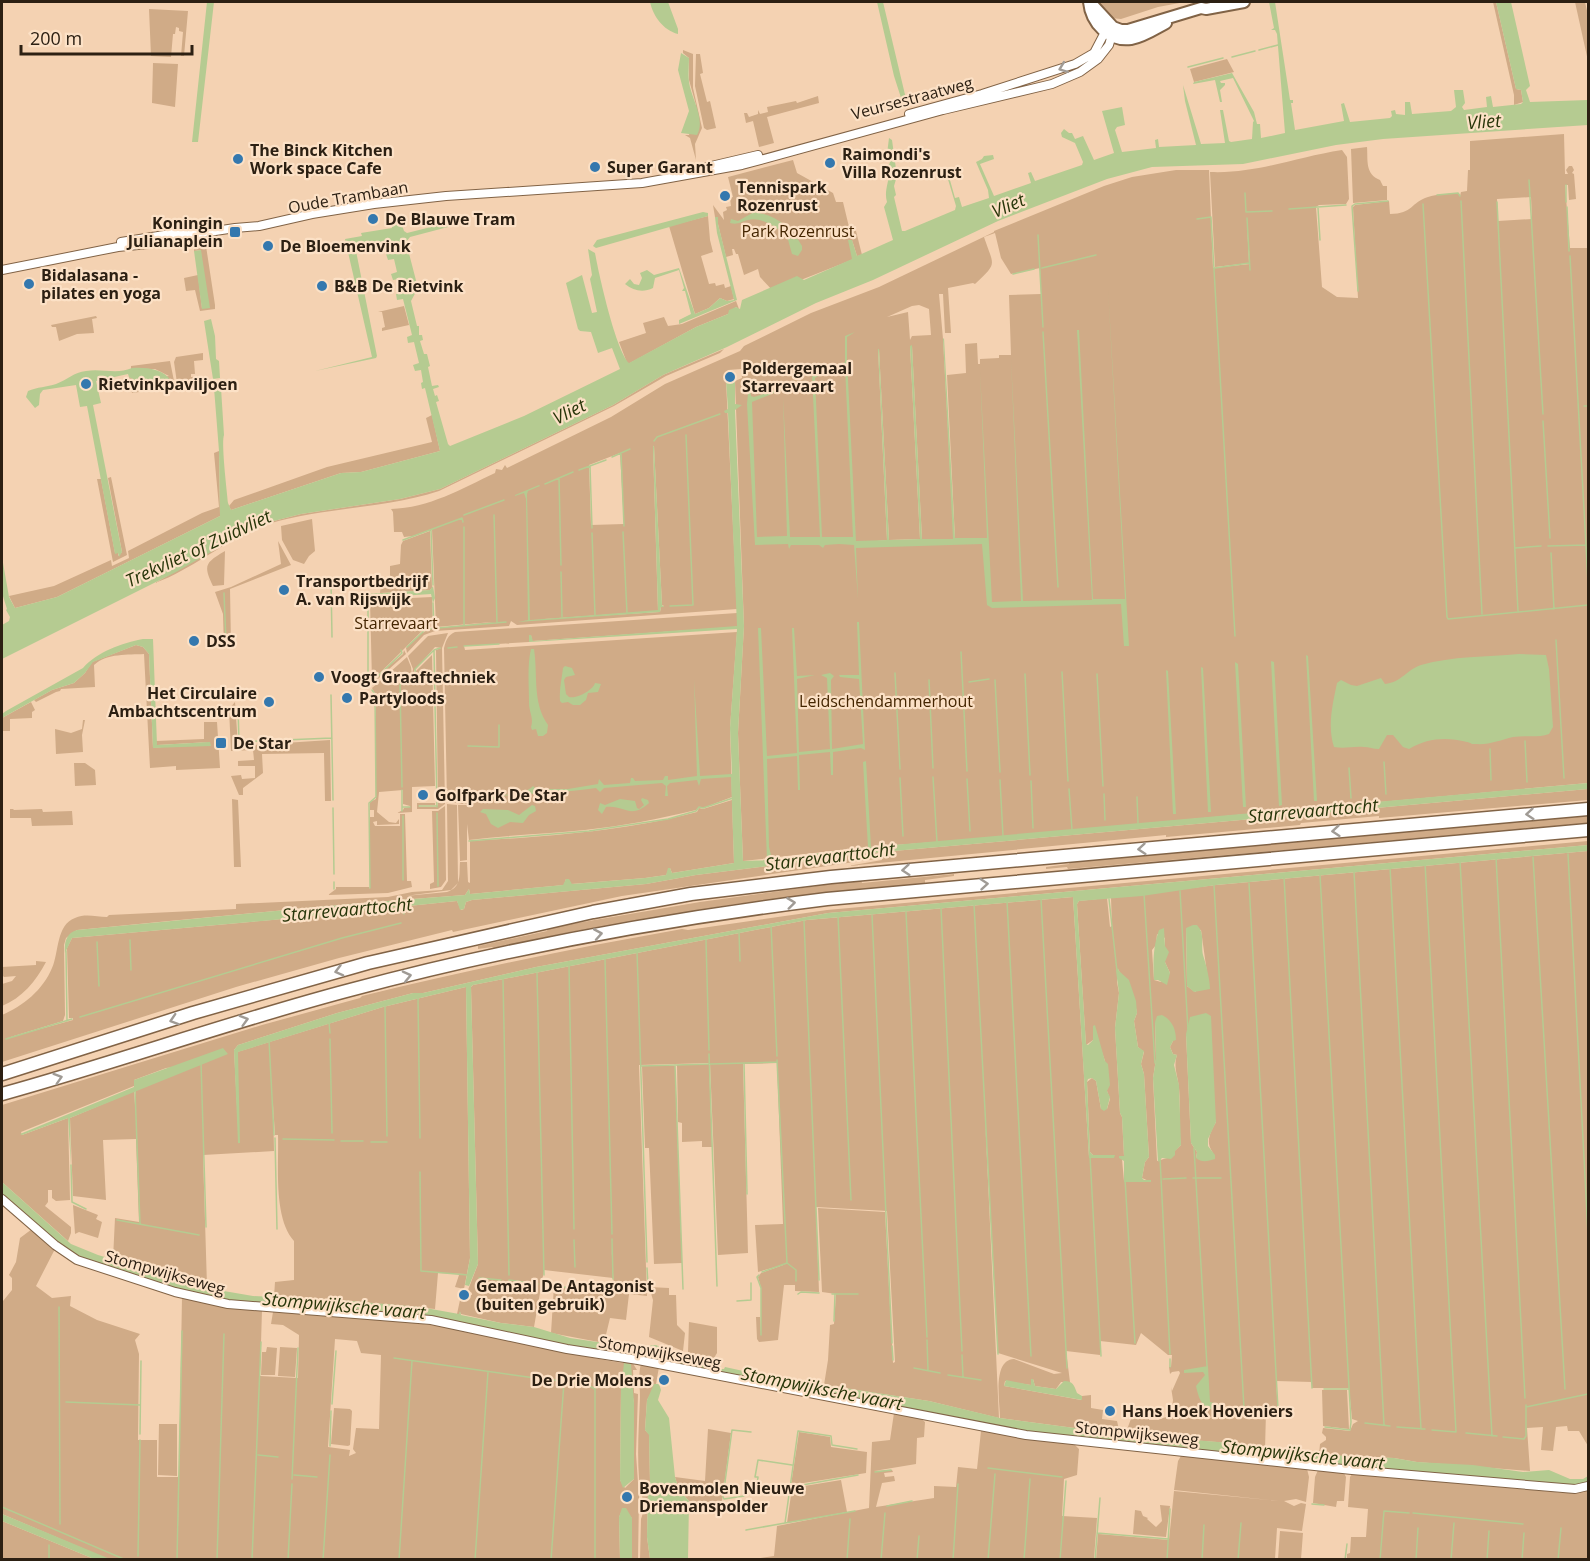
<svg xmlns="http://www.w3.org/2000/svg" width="1590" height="1561" font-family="'Open Sans',sans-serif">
	<rect width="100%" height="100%" fill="#f4d2b2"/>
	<path fill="#d0ab87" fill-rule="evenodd" d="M1096,2H1185L1158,7L1121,19L1110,18Z
		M1493,2H1496L1516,89L1521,90L1523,102L1514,105V95Z
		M1575,2H1585L1588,15V61Z
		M149,9L188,11L184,56H181L183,32L179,31V28L176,27L175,34H173L171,57L151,56Z
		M683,50L693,54V88L702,128L695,144L696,160L690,138L685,135H689L696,105L689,80V58L683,53Z
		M696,54H700L703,73L700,74L707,102L710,101L716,128L707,130L704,128L695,86Z
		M1227,59L1234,72L1194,82L1190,69Z
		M153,63L178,64L175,107L152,103Z
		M818,96L819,103L767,117L774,143L759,147L753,121L746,123L744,113H747L749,117L758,114V110L760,114L768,112L767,107L796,101L797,103Z
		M1564,134L1565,174H1568L1566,170L1569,166H1572L1574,170L1572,173L1574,174L1576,199L1569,200L1568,185H1565L1570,248H1588V783L962,840L868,847L743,861L738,733L744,626L735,381L742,378L741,369L728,370L726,381L737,609L517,625L511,621L509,626L435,631L424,635L407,653L406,648L422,633L430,629L492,622L436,627L432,529L413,536L404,537L402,532H394L393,512L391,509C429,508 461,489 495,473L496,469L502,470L505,465L507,468L611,417L665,384L740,351L744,346L811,313L879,287L994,232V231L1104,186L1132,177L1176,170H1209L1213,268L1250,264L1247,223L1249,263L1215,267L1210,172C1257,174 1296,157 1342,150L1347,157L1349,199L1346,204L1319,205L1316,207L1322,287L1337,297L1358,298L1353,207L1355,205L1389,201L1390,214C1413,214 1411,202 1428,197C1437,194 1448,194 1458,193L1460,196L1461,192L1467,191L1468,170H1470V141ZM1531,197L1532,219L1498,221L1497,199ZM995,233L1001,258L1011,274L1040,268L1041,294L1009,295L1011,355H999V358L980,359V364H978L977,343L965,344L966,373L947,375L955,539L965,538L855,543L887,540L878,349H879L889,540L920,539L910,346H912L922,539H954L943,339L939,294H943L945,333H951L948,288L973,283L975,284C998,262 994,267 984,237ZM919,305L929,309L931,335L912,336L910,340L908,312L887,317L912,306ZM654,446L662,605L664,606L661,607L660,612L530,620L658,611L653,447ZM620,453L624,524L591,525L589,465Z
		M1367,147C1368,161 1365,174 1380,180L1383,186H1387V200L1353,203L1351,149Z
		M793,160L797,173L833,193L836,202H843L849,227H855L862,255L857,256L852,240L854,259L773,291L760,277L758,269L744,275L738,254H736L734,249H732L733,255L726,257L718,224V218L715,217L713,205L724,220L723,212L727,210L726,207L731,206L730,198L733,197L728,177Z
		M708,216L710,240L713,252L701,256L709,284L715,283L716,286L724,284L725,288L731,286L734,299L727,301L720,298L709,308L695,314L669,226Z
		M206,246L215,305V309L200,311L195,290L186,291L184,278L198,275L202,309L201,250L194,251V248Z
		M736,301L739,309L736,307L728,314L696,327L630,363H627L619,342L646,333L643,323L664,317L668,326L682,324Z
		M404,306L409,325L382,331V328L385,327L382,312H378Z
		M96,316L97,318L92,319L94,333L77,334L59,341L56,327H52L51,325Z
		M724,349L720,353L666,376L614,406L439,491C384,509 324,507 268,524C228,537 196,568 155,583L233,538L266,523L301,514L400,499L440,489L613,405L663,375Z
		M203,353V360L194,361L195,374H191V377L207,376L208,379L179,385L178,390L174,362L176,357Z
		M170,361L176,391L174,387L132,393L129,377L137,380L169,376L155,369L131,370V366Z
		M432,415L440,451L361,472L341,473L231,510L229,506L234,500L327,467L432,442L426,418Z
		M219,451L220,516L57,597L15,608L9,596L54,586L111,560L112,566L129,558L128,551L202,513L219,507L214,453Z
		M111,477L127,555L113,562L97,479H101L115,553H118V556L122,552L108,478Z
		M312,519L315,551L309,556L304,564L293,560L282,540L281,526Z
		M430,531L432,588L430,590L380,593L381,583L390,577V566L400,564L401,545L403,541Z
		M278,541L291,565L230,589L231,644L224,647L223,614L215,592L231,587L281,564Z
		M225,551L224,585L213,586C203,565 205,563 225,551Z
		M432,597L433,626L425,628L375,678L403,654L404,650L406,654L370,686L372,681L370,600Z
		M737,613V626L734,627L532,641L531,635L529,636V642L464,646L465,650L737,632L730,728L732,797L703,808L699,807L696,810C659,819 622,826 585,830C547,834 508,835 469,840L467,824V860L460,861L458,805H468L464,803L463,804L450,802L462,791L464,790V792L468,787L457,792L447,801L444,648C446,640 448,635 455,632Z
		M448,633L442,648L445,804L438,809H417V803H435V805H419V807H436L438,805L436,650L441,648L435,647L414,671L415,672L432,655L435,786L412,787V812L397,813L403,810L404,808L410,807V806L403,804V790L379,792L377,812L389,822L396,823L399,819V824L377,825V821L373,822L375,826H400V814H405L407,881H411L412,887L388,893L328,895L336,889V887H369L370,889V817H374V810H370V802L376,799V696L372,688L407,657L411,667L412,676L413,669L408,656L428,636Z
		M136,645L143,647L149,654L153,748L210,742L157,745L156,741L204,739V722H217L220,768L176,770V766L150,768L144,654C128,655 107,653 94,665L95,687L61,689L60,691L56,692L36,702L34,700L52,690L74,683L85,673L92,662Z
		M31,702L35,710L32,712V718L10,719V731H2V718Z
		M235,702L238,746L330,740L331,801H325L324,753L262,754L263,773L243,788V795H239L231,776L241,775L242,779L255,778V766H238V761L254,760L253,750L231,751L229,709Z
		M83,720H85L82,735L83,752L56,754L55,729L71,733L82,729Z
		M74,763H85L95,770L96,785L75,786Z
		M1588,789V800L1379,818V816L1301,823L1300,825L1166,837V835L848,866L882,860V858L622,896L453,932L452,930L339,958L236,987L2,1062V1015C23,1006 43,990 52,968C59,952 56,925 75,918C86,913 96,917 107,917L109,915L236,909V904L388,897L412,892L442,890L448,881L447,804L457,805L458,883L451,890L405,896L447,892C462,887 459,875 460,862H467L468,882L470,883V841C542,837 627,831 697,812L699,808L703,809L732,800L734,863L672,873L670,868L666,875L645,878L571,884L566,879L564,885L470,894L469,889L465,895C337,904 207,918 77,930L66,938L64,945L65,1015L63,1021L4,1039L73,1020V1018H69L67,948L72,938L272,920L457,901L461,910L464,909L466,902L472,900L646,884L696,875L871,853Z
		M232,799L238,800L241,867H234Z
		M445,806L446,880L441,887L430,889V884L434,882L432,811H438Z
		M10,809H13L14,810L42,809L43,812L72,811L73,825L32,826L31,818H10Z
		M1588,816V823L1068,869L1067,867L1046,869V867L1069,864L1070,862Z
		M1588,841V845L828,913L536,967L423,993H413L337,1013L238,1045L234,1050L239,1144L237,1052L383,1007L466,987L470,1258L464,1289L455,1287L459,1275L465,1274L438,1273L435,1309L351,1301L274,1297L275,1282L294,1280V1241C273,1218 279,1165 278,1135H275L273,1104L274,1151L203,1155L207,1286L113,1259L115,1218L139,1222L136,1139L103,1140L106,1200L73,1196L70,1118L134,1091L135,1105L136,1090L201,1064L166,1068L134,1080V1086L21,1132L22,1135L68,1118L70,1200L56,1201L52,1198V1190H48V1202L45,1206L71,1227V1233L68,1241L2,1182V1105L262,1025L360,998L362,996C468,970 574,948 682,929L688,930L827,910Z
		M1588,851V1446L1579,1431H1568L1567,1426L1556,1427L1553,1451L1541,1450L1543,1427L1527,1428L1530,1471L1417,1462L1394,1458L1319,1455L1320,1444L1326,1440V1437L1322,1433L1323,1428L1350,1431L1353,1424L1358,1421L1352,1419L1349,1388H1312V1382L1276,1381L1278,1412H1266L1265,1449L1243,1444L1125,1435L1132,1416L1149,1417V1420H1158L1171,1415L1173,1400L1171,1387L1172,1391L1180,1373L1179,1371L1172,1372L1170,1374L1169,1367H1171L1172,1355H1168L1141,1333L1136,1345L1100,1341V1355L1066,1351L1070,1382H1061L1056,1389L1035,1386L1033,1379L1031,1380V1385L1005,1381L1004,1386L1081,1400L1082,1396L1091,1395V1408L1103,1410L1102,1419L1117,1421L1120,1434L1000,1418C1000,1402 992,1360 1014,1359L1054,1374L1062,1373L998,1353L985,1116L999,1418L929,1401L824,1385L828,1360L830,1325L834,1324L836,1294L822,1292L818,1208L885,1212L893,1363L895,1362L887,1211L816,1207L819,1292L795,1291V1285H784L778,1340L759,1342L757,1339L756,1317H760L761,1335V1288L758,1277L761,1273L786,1264L758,1272L755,1225L783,1224L777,1063L743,1064L748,1253L718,1255L710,1063L639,1065L647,1296L629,1294L626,1320L610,1318L604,1343L551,1333L554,1286L614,1292L611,1235L613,1278L544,1270L534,1327L501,1323L461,1314L460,1312L459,1314H457L460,1300L466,1301L467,1295H472V1293L468,1290L478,1264L471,987L473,985L807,920L1073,897L1089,1157L1114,1158L1093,1155L1090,1152L1087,1082L1092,1078L1096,1081L1101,1109H1107L1110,1099L1107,1091L1105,1061L1093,1026V1040L1086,1045L1077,904L1079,901L1107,898L1110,927L1112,926L1111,898L1216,885ZM1186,928L1201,930L1208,980L1195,992L1187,986ZM1157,934L1165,938V962L1170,973L1161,982L1154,980L1152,950L1156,945ZM1118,969L1135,1003L1137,1013L1134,1021L1138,1047L1144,1052L1141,1064L1144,1074L1149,1157L1145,1162L1142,1178L1151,1182L1124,1181L1122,1159L1124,1156L1122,1117L1120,1113L1115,1028L1119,993L1117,982ZM1155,1022L1173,1041L1170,1047L1173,1054L1177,1055C1173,1067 1178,1076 1179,1088C1181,1107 1178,1127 1181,1145L1167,1158L1157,1161L1153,1078L1156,1059ZM1186,1034L1216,1122C1210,1133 1205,1142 1213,1153L1196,1158L1197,1152L1191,1143Z
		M954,874V876L925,880V883L735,904L570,932L494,948L492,947L478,949V946L547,931L548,928L700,902L861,880L862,883Z
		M36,961L46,962C36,981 22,998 2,1006V984L12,981L16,976L4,977L2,975V967L36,965Z
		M709,1064L712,1147H702V1141L682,1142V1123L678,1122L677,1065Z
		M642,1066H675L682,1263L654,1264L649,1148H645Z
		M73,1205L98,1215L96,1219L102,1222L98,1238L79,1232L75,1234Z
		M32,1229L55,1249L36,1286L52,1298L71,1296L70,1306L97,1320L140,1334L135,1340L139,1354L138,1440H157V1477H178V1528L182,1297L262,1310L260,1376L298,1378L299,1335L283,1325L271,1324L273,1312C328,1316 383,1318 438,1326C500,1336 561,1354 623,1363V1361L632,1362L637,1370H633L634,1393L638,1394L636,1454L639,1497L638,1559H632V1518L622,1511L619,1517L620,1559L110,1560L2,1514V1300L3,1301L12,1290V1278L9,1275L16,1262L20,1238ZM335,1339L357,1341L361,1353L381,1355L379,1429L356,1428L353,1449L356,1453L349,1456L350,1450L328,1447ZM631,1386L634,1403V1479L625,1488L620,1480L621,1389Z
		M649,1287L669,1288V1295H676L677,1325L685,1333L683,1351L649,1337L653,1300Z
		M689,1322L717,1327V1353L714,1358H704L688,1352Z
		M267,1347L277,1348L275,1375H261L262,1352H266Z
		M280,1347L297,1348L295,1377L278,1376Z
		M641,1364L659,1367L656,1384L647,1400L645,1430L649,1434L650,1483L648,1490L647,1537L650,1559L640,1560L641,1519C647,1504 640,1494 639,1478C637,1451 639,1424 640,1397C640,1386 638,1374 641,1364Z
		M1322,1390H1347L1349,1429L1323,1426Z
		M334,1408L350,1409L352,1411L350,1445L348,1446L331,1444Z
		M894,1413L919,1417L925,1422L924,1437L917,1438L916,1464L874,1471L892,1470L893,1472L884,1473L885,1477L894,1476L895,1481L882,1483L876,1507L934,1498V1486L956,1487L958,1467L977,1469L981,1431L1074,1444L1079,1449L1077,1475L1064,1479L1062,1516L1097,1518L1094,1559L746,1560L774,1556L777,1526L869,1508L872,1442L890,1440Z
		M159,1424H177V1476L158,1475Z
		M708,1429L731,1433L722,1501L689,1507V1501L679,1490L675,1477L705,1481Z
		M799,1432L830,1437L831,1447L867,1452L866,1473L791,1485Z
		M1181,1456L1307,1469L1309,1477L1306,1502L1296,1499L1284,1501L1294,1506L1301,1503L1306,1504L1302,1531L1277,1528L1275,1559L1096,1560L1098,1534L1169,1540L1174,1491L1279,1501L1174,1490L1178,1461Z
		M1318,1470L1344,1473L1346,1477L1344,1501H1337L1336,1507L1313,1503L1315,1477Z
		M1352,1474L1565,1493L1588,1490V1559L1347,1560V1554L1350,1553L1351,1537H1366L1368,1509L1348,1507L1350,1477Z
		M841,1480L847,1512L787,1523L792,1488Z
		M1160,1505L1170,1506L1166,1537L1133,1534L1135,1510L1141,1511L1143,1516L1148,1518L1147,1519L1156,1527L1162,1521Z
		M2,1521L94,1559H2Z
		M1280,1531L1303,1533L1301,1559H1278Z"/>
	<path fill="#b5cb91" d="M207,2H214L198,142H192Z
		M650,2H668L678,29V34C663,30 653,16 650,2Z
		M877,2H883L907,103L903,104L894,76Z
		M1269,2H1275L1290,100H1293V103H1291L1295,130L1344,121L1341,104L1344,103L1350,122L1390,118L1392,116L1391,111L1395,110L1396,114L1405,115V102H1410L1412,114L1451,111L1456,107L1454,90H1463L1465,103L1462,107L1464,110L1487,107L1486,97L1491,96L1493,107L1521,104L1523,102L1521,90L1516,89L1496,2H1511L1530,86L1526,90L1530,102L1588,100V125L1383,139L1336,145L1243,164L1152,167L1107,179L998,221L873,280L816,303L727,347L663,375L613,405L440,489L400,499L301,514L266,523L249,530L176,572L2,659V625L9,621L10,617L6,610L7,609L2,593V557L9,597L15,608L57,597L220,516L219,451L214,388H221L224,435C221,443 227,491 228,503L231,510L341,473L361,472L440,451L425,388L422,389L421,383L423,382L421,370L415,371L413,365L419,363L414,342L408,343L407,337L412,335L403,299L397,300L396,294L402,293L398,279L393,280L391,274L397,272L394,259L388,260L386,254L392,253L390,245L356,251L377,356L376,358L315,371L372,357L345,239L362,236L361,233L392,228L391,220L396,219V216H399L404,231L407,233L447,223L448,227L410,237L406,242L418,288L411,301L417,326H419V335H422L423,340L420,341L424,354H427L430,366L428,367L432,386L438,385L439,387L433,389L435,396L437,395L439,401L436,402L448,444L450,446L524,416L620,369L612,348L598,353L591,332L580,331L578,329L566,283L582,275L592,313L597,312L590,279L592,275L588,249L595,253C599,275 616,351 629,363L696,327L728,314L729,310L736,307L740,309L742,300L797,276L804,280L852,259L848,240H852L857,256L893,240L884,207L887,202C883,188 892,179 888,165L890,163L889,159H882L881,156L887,154L889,138L892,140L897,176L894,186L896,195L894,197L902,231H905L955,210L956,206L947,176L943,177L942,174L948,173L955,198L959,197L962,207L989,198L988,190L976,162L982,159L984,156L993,155L994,159L980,164L994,196L1031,183L1028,173L1031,172L1035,181L1082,165L1083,162L1075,143L1062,137L1061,133L1064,129L1069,133H1072L1075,139L1083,136L1094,160L1114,153L1102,111L1122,107L1125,125L1117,127L1115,130L1122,152L1156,148L1155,140L1158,139L1159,147L1196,145L1185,101L1183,85L1201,144L1225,143L1220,110H1223L1229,141L1231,142L1252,139L1253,122L1254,121L1233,78L1220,81L1221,83H1225V85L1220,90L1222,102H1220L1215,80L1193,84L1194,82L1232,73L1254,112L1257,124H1260L1261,138L1285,133L1277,34L1275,30H1271L1274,28Z
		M681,53L689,58C689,66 688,74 689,82C691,98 706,119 697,135L681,133L689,111L678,70Z
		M703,212L708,213V216L596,248L593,246L597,240Z
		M754,212C776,215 792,228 802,246V250L798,256L792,254L787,236C778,228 760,216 748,220C740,222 738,225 730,223L731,219L738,221Z
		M715,217H718V224L737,300L679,324V320L691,314L685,291H682L684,288L679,270L655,278L653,288C643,293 634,291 625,284L630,279L634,284L639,285L642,278L640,273L647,270L654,275L679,268L695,314L709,308L720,298L727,301L734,300L717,233Z
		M201,250L210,308L202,309L194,251Z
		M1108,288L1129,646H1124L1121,604L992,608L987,605L982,544L856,548L858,599L854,545L839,544L825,545L823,548L819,545H791L789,549L788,544L755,545L747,404L749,383L751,396L754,397L806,380L752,402L757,537L787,536L783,396L790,537H820L812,376L824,372L815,378L822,537H853L845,367L829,370L845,362V336L855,332L847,337V360L856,541L887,540L878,349H879L889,540L920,539L910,346L912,345L922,539H953L943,339L944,338L955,538H987L980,371L992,602L1021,601L1011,359L1023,601L1092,600L1077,330H1079L1093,599H1125Z
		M211,319L215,336L216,359L219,361L220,378L213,379L204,321Z
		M132,368C146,367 164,369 171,381L146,386L129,377L128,374L96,381L101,403L93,405L122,552L119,557L118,553L115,554L87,406L80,407L76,385L43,390L40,394L39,405L35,408L26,397L28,391C37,387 47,387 56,384C67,380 74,372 86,371C102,368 116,375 132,368Z
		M726,381H735V404L742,405L735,410L744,626L738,733L743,861L767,860L758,628H761L767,756L797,753L792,628H794L797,676L815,675L797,679L799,752L830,749L827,678L821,675L830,673L834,676L831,680L832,749L863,744L859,679L840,677L839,675H859L857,622H859L865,750L861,748L833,752V775H831L830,752L799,755L800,790H798L797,756L767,759L769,847L772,859L868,847L863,762L866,761L871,847L1588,783V789L871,853L696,875L646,884L472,900L466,902L464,909L460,910L457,901L273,920L72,938L65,953C64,943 66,933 77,930C206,918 337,904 465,895L469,889L470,894L563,885L566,879H569L572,884L645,878L666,875L668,868H670L672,873L734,863L731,777L701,779L699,786L697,780L670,783L667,786L668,796H665L666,786L662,783L604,788L600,792L596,788C564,793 534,793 503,796L499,799L469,798L467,804L466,791L469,796C484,796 523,797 533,786L536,789H568L598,784L599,779L604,785L630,783L631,778H633L635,781L663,780L665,776H668V780L697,776L694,679L700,776L732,774L730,728L737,629L529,642V635H531L533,641L737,626L728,413H725L724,411L728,409Z
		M654,445L662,605L664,607H661L660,612L518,622L528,620L526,499L524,493L515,496V495L539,485L540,486L528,491L527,494L530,620L658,610L653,447Z
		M433,586L435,598L433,603L431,594L370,598L368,608L366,594L430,590Z
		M143,639H153L157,745L210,742L211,746L153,748L149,654L143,647L136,645L93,662L85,673L74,683L52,690L2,718V714L6,711L83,668C97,652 122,643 143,639Z
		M531,649H534C538,675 532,703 548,725L547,733L543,736H538L536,729L532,730L531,727C534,718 529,712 529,703C529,686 527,665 531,649Z
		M1519,654L1546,655L1549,669L1553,727L1549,734C1538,738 1525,735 1513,737C1501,740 1489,745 1476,744C1468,744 1475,744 1467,742C1446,737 1428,738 1409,749L1403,747L1393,735H1387L1379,749C1373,749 1369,747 1364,747C1353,746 1345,749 1334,747C1327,726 1333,703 1337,683L1341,680L1351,685L1357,686L1381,678L1385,684C1402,682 1406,670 1421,665C1452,656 1487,657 1519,654Z
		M1306,655L1308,656L1317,801H1314Z
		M1271,661L1274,662L1282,805L1279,806Z
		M1235,662L1238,664L1246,807H1243Z
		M565,666L572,668L575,675L566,677L564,680L566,694L569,697C577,699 593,690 595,683L601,684L598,692L588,693L586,700L580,705H573L568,702L562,703L560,701C559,689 562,678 563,668Z
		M1201,667L1203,668L1211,812H1208Z
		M1166,670L1168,671L1176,814H1173Z
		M642,798L648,800L649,803C630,820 626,805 606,807L602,814L598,810L600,803L605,805L620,799L635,801L637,808L639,809L644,805L641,800Z
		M532,805L535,806L536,811L529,815L523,823L510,822L498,828L491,824L486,814L480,812L483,809L508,810L519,815Z
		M1588,845V851L1216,885L1142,896L1079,901L1077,904L1086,1044L1088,1045L1093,1040V1026L1095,1025L1105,1061L1108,1064L1110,1085L1107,1091L1110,1097L1107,1109L1104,1111L1101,1109L1096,1081L1092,1078L1088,1079L1087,1082L1090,1152L1093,1155H1115L1114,1158H1089L1073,897L807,920L473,985L471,987L478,1264L469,1286L465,1285L470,1258L466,987L383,1007L238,1052L240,1143H238L234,1050L238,1045L337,1013L413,993H423L536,967L828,913Z
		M1193,925H1197C1198,926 1199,928 1200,929C1204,936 1201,947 1203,955C1206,964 1210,980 1210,989L1194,992L1187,986L1186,928Z
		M1164,928L1165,946L1169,952L1165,962L1170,973L1167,985L1158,980H1154C1153,962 1153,947 1159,930Z
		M1118,968L1119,971L1129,980L1136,1001L1137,1013L1134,1021L1138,1047L1144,1051L1141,1064L1144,1074L1149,1157L1145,1162L1142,1178L1144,1180H1151V1182H1124V1161L1119,1158V1156H1124L1122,1117L1120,1113L1115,1028L1119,993L1116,971Z
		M1206,1013L1211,1016L1216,1122L1208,1139V1146L1215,1155V1159C1208,1161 1202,1163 1196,1158L1197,1152L1191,1143L1186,1034L1190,1017Z
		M1162,1015C1172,1020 1176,1029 1176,1040L1173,1041L1170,1047L1173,1054L1177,1055L1174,1065L1179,1085L1181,1145L1175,1151V1155L1171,1159L1162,1158L1158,1162L1153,1078L1156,1059L1155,1022L1157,1016Z
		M223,1048L228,1054L70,1118L71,1167L68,1118L22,1135L20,1134L134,1087V1080Z
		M2,1182L71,1244L98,1255L218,1290L253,1296L351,1301L420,1307L459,1314L460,1311L461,1315L501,1323L534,1327L570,1338L604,1343L612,1349L656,1345L684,1359L721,1366V1369H724L725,1367L817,1387L819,1384L929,1401L1000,1418L1120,1434L1243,1444L1283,1453L1394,1458L1417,1462L1473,1465L1523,1472L1549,1470L1570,1479H1583L1588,1476V1482L1573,1486L1414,1473L999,1428L948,1416L570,1347L475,1325L429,1317L223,1300L178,1290L80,1258L66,1251L2,1196Z
		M624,1363L631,1364L634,1403V1479L623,1488L620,1480L621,1389Z
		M1208,1366L1210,1402L1219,1404L1220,1407L1215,1410C1201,1407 1199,1399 1196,1386L1205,1375L1203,1372L1184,1373V1370Z
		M1031,1379H1033L1035,1386L1056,1389L1064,1381C1073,1381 1074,1385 1077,1393L1082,1396V1400L1004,1386L1006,1380L1031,1385Z
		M654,1384H659L661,1390L658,1400L669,1418L675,1477L679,1490L689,1501L688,1559H650L647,1537L648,1490L650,1483L649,1435L645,1430L647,1400Z
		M622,1508H626L632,1518V1559H620L619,1517Z
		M2,1514L110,1559H94L2,1521Z"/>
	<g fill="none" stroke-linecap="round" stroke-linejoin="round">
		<path stroke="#b5cb91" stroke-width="1.5" d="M1259,50L1278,45
			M1232,57L1255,51
			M1188,67L1223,58
			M1529,180L1543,414
			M1566,185V202
			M1245,193L1246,212L1272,211
			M1437,195L1458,193L1460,196
			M1461,201L1482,614
			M1497,202L1518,611
			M1423,204L1447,617L1448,619L1588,605
			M1567,207L1569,251
			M1318,208L1320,240
			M1289,209L1346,205
			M1247,218L1250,270
			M1197,219L1211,217L1235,636
			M1038,235L1043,327
			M1570,256L1588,582
			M1042,268L1096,255
			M1215,268L1249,263
			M1013,274L1034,269
			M1358,291L1352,206L1355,204L1388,201
			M1043,332L1058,587
			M1584,406H1588
			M1543,421L1550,538
			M654,441L657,437L720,414
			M621,453L624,526
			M612,457L630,449
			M590,466L592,528
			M579,470L606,460
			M559,478L561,565
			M545,484L573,472
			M464,515L504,500
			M494,515L497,623
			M464,527V625
			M431,530L433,585
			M623,532L627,613
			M592,533L595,615
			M403,540L462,518L463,522
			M1548,546L1586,545
			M1515,548L1541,546
			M1551,553L1554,609
			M561,572L562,617
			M331,581L332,637
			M224,593L226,643
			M433,603L434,628
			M670,606L693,605L686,435
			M368,609V683
			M1556,640L1564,778
			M464,646L499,644
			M407,647L426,629L506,622
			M448,648L457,647
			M434,650L437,807
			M961,652L967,771
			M1062,672L1068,781
			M895,673L900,769
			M1025,674L1030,775
			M1097,674L1103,786
			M377,677L402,653L401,650
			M416,677L415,669L434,650L440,648
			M929,680L933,768
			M995,680L1000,772
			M969,682L989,679
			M331,695L333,800
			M238,707L239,742L332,738
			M1525,741L1527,782
			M468,746L499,747V725
			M1490,749L1491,780
			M1384,762L1386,794
			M1349,768L1351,798
			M933,777L937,842
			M900,778L903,836
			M967,779L970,831
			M1000,780L1003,836
			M1031,781L1033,828
			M402,787L400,685L409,677
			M1069,789L1072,830
			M402,790V811
			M1104,794L1105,820
			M1137,797L1138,823
			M419,806H436
			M402,807H410
			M333,808L334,874
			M437,813L438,886
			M403,816V880
			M469,841L589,831L668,819L696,811L699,807L703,808L733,798
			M1568,854L1588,1234
			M1496,857L1525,1398
			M1533,857L1565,1389
			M1460,861L1492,1436
			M1425,863L1456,1432L1432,1430
			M1390,867L1421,1429
			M1354,872L1384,1425
			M1320,875L1351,1422L1350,1430L1325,1427
			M1284,877L1312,1388
			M334,882V889
			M1249,883L1278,1409
			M1214,885L1244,1408
			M370,888L369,803L376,797L375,694L372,690
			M1180,891L1188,1030
			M1144,894L1155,1063
			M1041,899L1067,1368
			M1109,899L1117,971
			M1007,901L1031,1356
			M403,904L404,914
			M974,904L998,1354
			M941,908L962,1351
			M906,912L927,1337
			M872,915L892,1343
			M838,916L851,1200
			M804,921L819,1280
			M771,925L777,1056
			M739,932L740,961
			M130,940L131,970
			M706,940L709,1050
			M97,942L99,986
			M66,951L67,1021
			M637,951L647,1262
			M605,959L612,1234
			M569,965L574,1229
			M537,973L544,1275
			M503,979L509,1275
			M418,998L420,1138
			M385,1005L387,1136
			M80,1017L342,938L401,923
			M329,1022L330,1033
			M6,1039L72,1019
			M330,1039L332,1133
			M269,1040L274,1135
			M709,1054L717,1286
			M201,1063L206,1227
			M744,1063L747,1194
			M675,1065L683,1289
			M641,1066L777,1062
			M135,1090L140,1224
			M275,1138L277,1229
			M283,1139L334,1140
			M341,1141H363
			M371,1142H387
			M1194,1148L1207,1366
			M1090,1156L1101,1356
			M1160,1158L1170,1354
			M71,1165L72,1202L86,1209
			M420,1172L421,1271L468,1275
			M1193,1178H1221
			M1125,1179L1135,1343
			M1163,1179L1186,1178
			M117,1220L199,1235
			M612,1239L613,1279
			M574,1240L575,1267
			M787,1263L796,1270V1281
			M647,1268L648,1285
			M762,1272L787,1263L777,1060
			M759,1275L757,1277L761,1288V1335
			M479,1278L501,1280
			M509,1280L538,1284
			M561,1287L632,1292
			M798,1294L801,1292L819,1293
			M832,1294H858
			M737,1301L751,1300V1283
			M59,1307L60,1524
			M834,1321L835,1294
			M927,1340L928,1370
			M892,1346L893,1360
			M962,1355L963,1377
			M394,1358L535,1378
			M1170,1367V1359
			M914,1368L940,1373
			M948,1375L981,1380
			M540,1378L583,1384
			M588,1385L595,1389V1560
			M1324,1389H1349
			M66,1402L140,1405
			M332,1404L336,1351
			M1526,1407L1588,1394
			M1365,1423L1390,1426
			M1397,1427L1425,1429
			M1466,1433L1497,1436
			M140,1434L141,1361
			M1503,1437L1524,1439L1526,1436V1405
			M330,1446L331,1411
			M258,1455L278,1457
			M988,1468L1062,1477
			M875,1472L891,1470
			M294,1475L317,1477
			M292,1479L298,1348
			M757,1486L758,1477H755L758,1460L792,1465
			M791,1487L858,1475
			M756,1494V1491
			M744,1496L724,1499L723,1497L732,1430L751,1432
			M1312,1504L1324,1505
			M887,1506L912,1501
			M2,1507L126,1560
			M1413,1513L1523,1524
			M785,1523L855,1511
			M746,1530L785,1523L798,1431L831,1436L832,1445L857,1449
			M1097,1533L1168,1539
			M138,1556L140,1440
			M49,1560V1545
			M177,1560L182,1331
			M217,1560L224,1334
			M252,1560L261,1342
			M288,1560L292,1484
			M323,1560L330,1455
			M399,1560L412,1361
			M475,1560L488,1372
			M551,1560L564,1382
			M847,1560L850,1519
			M881,1560L885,1513
			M917,1560L919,1536
			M953,1560L958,1484
			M988,1560L995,1474
			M1024,1560L1030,1479
			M1060,1560L1066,1481
			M1095,1560L1100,1498
			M1167,1560L1170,1509
			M1202,1560L1204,1525
			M1238,1560L1241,1523
			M1345,1560L1347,1544
			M1380,1560L1384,1511L1409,1513
			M1416,1560L1418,1528
			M1451,1560L1454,1523
			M1487,1560L1489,1531
			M1522,1560L1524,1533
			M1558,1560L1561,1528"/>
		<defs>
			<path id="minor" d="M909,114L982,94L1075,64L1094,53L1105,32L1109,29
				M694,170L758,155
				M121,242L183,232
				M2,270L118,247L158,243L182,236L235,228L259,226L312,214L374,204L446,196L642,183L742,165L943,110L1052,84L1080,72L1098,59L1109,45L1113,31
				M2,1199L55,1245L77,1260L175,1292L228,1304L431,1320L567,1349L638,1360L1026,1435L1352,1470L1575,1489L1588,1486"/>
			<path id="major" d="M1089,2C1091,23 1109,42 1131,39C1143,37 1155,29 1166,23
				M1090,2L1113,27L1121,30H1128L1201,8L1206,9L1244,2"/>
			<path id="highway" d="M2,1074L193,1013L368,963L593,912L691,894L831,877L1588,809
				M2,1094C118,1062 232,1021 350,990C506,948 666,919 827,899L1588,830"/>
		</defs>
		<use href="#minor" stroke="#816346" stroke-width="10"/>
		<use href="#major" stroke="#816346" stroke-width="14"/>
		<use href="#highway" stroke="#816346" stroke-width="15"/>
		<use href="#minor" stroke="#fff" stroke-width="8"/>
		<use href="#major" stroke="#fff" stroke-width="10"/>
		<use href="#highway" stroke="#fff" stroke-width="12"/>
	</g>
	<defs><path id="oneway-chevron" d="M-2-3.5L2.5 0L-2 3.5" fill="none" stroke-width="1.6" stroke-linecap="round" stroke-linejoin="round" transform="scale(1.5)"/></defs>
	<g stroke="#a09b95">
		<use href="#oneway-chevron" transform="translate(1063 68) rotate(159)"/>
		<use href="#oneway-chevron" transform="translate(1530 814) rotate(175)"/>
		<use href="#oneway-chevron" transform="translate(1336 831) rotate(175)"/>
		<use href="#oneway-chevron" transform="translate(1142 849) rotate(175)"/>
		<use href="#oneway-chevron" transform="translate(906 870) rotate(175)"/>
		<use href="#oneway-chevron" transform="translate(984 884) rotate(-5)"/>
		<use href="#oneway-chevron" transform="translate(791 903) rotate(-7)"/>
		<use href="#oneway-chevron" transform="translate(598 934) rotate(-10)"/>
		<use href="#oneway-chevron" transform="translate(339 971) rotate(165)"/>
		<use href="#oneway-chevron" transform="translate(407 976) rotate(-13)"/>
		<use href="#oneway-chevron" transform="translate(174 1020) rotate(162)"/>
		<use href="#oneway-chevron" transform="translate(244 1020) rotate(-16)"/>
		<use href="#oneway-chevron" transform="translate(58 1078) rotate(-17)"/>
	</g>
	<g fill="#3478ae" stroke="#fce1c6" stroke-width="2">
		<circle cx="238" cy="159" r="6"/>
		<circle cx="830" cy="163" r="6"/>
		<circle cx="595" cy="167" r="6"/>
		<circle cx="725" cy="196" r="6"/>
		<circle cx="373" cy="219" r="6"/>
		<rect x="229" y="226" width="12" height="12" rx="3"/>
		<circle cx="268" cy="246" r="6"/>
		<circle cx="29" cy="284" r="6"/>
		<circle cx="322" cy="286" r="6"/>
		<circle cx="730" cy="377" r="6"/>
		<circle cx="86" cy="384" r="6"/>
		<circle cx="284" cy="590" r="6"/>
		<circle cx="194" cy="641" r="6"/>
		<circle cx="319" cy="677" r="6"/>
		<circle cx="347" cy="698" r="6"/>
		<circle cx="269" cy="702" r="6"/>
		<rect x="215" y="737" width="12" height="12" rx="3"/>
		<circle cx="423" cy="795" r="6"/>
		<circle cx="464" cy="1295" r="6"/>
		<circle cx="664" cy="1380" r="6"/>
		<circle cx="1110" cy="1411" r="6"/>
		<circle cx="627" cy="1497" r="6"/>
	</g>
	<g text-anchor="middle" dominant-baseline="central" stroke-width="4.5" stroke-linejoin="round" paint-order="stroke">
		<g font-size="16" fill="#2c2013" stroke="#fce1c6">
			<text transform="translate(912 98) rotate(-15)">Veursestraatweg</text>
			<text transform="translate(348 197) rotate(-10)">Oude Trambaan</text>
			<text transform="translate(165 1272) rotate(16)">Stompwijkseweg</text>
			<text transform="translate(660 1352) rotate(10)">Stompwijkseweg</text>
			<text transform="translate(1137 1433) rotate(6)">Stompwijkseweg</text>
		</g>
		<g font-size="16" font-weight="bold" fill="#2c2013" stroke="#fce1c6" text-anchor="start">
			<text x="250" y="150">The Binck Kitchen<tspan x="250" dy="18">Work space Cafe</tspan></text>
			<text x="842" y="154">Raimondi's<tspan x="842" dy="18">Villa Rozenrust</tspan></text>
			<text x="607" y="167">Super Garant</text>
			<text x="737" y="187">Tennispark<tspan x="737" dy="18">Rozenrust</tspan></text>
			<text x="385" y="219">De Blauwe Tram</text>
			<text x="223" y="223" text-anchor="end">Koningin<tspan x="223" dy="18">Julianaplein</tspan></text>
			<text x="280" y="246">De Bloemenvink</text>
			<text x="41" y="275">Bidalasana -<tspan x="41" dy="18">pilates en yoga</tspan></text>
			<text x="334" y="286">B&amp;B De Rietvink</text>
			<text x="742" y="368">Poldergemaal<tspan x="742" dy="18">Starrevaart</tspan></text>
			<text x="98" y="384">Rietvinkpaviljoen</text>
			<text x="296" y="581">Transportbedrijf<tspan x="296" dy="18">A. van Rijswijk</tspan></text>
			<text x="206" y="641">DSS</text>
			<text x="331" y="677">Voogt Graaftechniek</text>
			<text x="257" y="693" text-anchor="end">Het Circulaire<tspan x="257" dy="18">Ambachtscentrum</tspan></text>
			<text x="359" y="698">Partyloods</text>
			<text x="233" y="743">De Star</text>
			<text x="435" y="795">Golfpark De Star</text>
			<text x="476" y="1286">Gemaal De Antagonist<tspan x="476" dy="18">(buiten gebruik)</tspan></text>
			<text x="652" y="1380" text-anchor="end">De Drie Molens</text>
			<text x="1122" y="1411">Hans Hoek Hoveniers</text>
			<text x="639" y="1488">Bovenmolen Nieuwe<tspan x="639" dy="18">Driemanspolder</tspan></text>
		</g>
		<g font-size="16" fill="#442500" stroke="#fce1c6">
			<text x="798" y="231">Park Rozenrust</text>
			<text x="396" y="623">Starrevaart</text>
			<text x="886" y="701">Leidschendammerhout</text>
		</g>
		<g font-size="18" font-style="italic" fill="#273509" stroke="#fce1c6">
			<text transform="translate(1484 121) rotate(-4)">Vliet</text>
			<text transform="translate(1008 205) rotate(-24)">Vliet</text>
			<text transform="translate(569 411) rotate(-27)">Vliet</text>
			<text transform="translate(198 548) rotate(-25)">Trekvliet of Zuidvliet</text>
			<text transform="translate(1313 810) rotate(-5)">Starrevaarttocht</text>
			<text transform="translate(830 856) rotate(-7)">Starrevaarttocht</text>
			<text transform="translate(347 909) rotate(-5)">Starrevaarttocht</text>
			<text transform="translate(344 1305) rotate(5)">Stompwijksche vaart</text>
			<text transform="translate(822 1388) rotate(11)">Stompwijksche vaart</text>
			<text transform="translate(1303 1454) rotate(6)">Stompwijksche vaart</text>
		</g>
	</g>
	<rect width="1590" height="1561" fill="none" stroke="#2c2013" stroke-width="6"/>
	<path d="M21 45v9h171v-9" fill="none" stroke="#2c2013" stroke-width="3"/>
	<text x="30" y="45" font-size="18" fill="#2c2013" stroke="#fce1c6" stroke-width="4.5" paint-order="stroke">200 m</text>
</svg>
